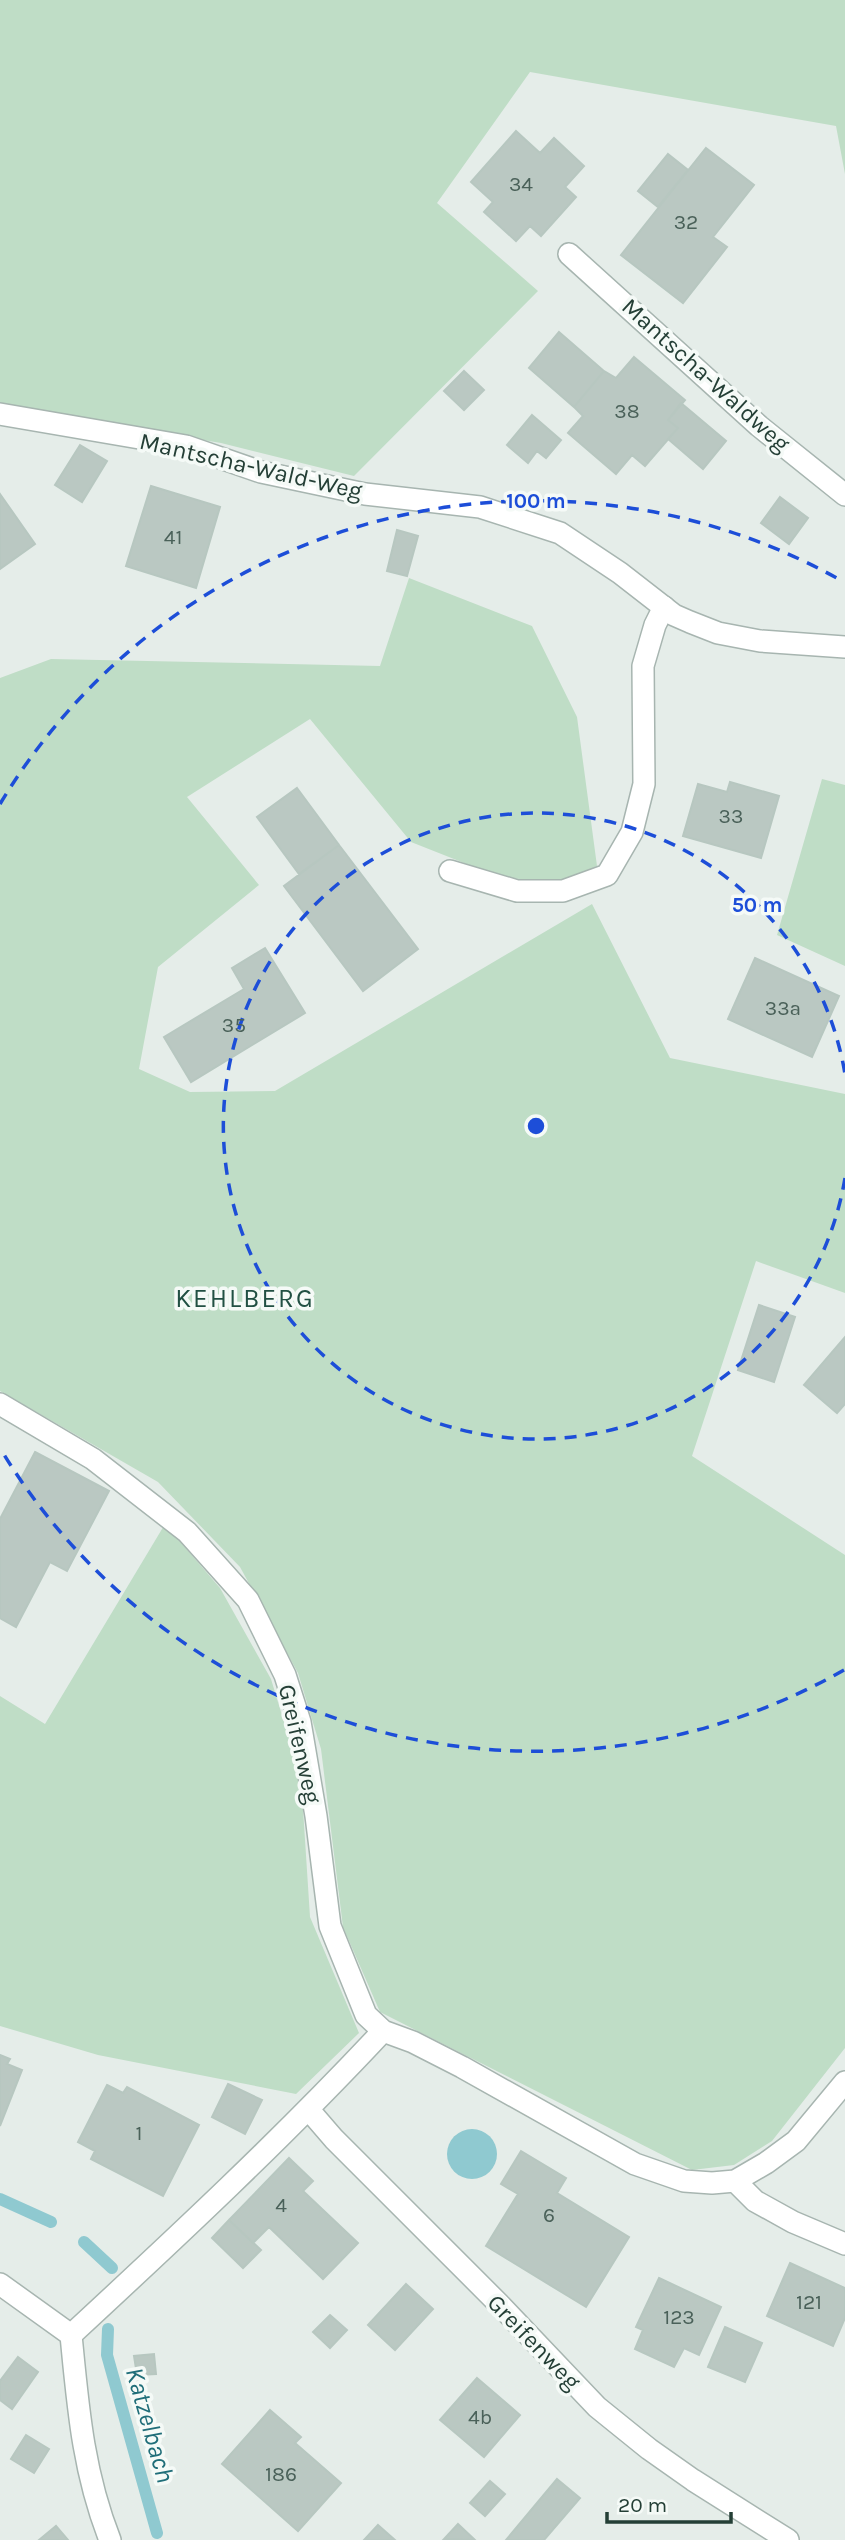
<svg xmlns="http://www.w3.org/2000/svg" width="845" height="2540" font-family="Karla,sans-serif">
	<rect width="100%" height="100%" fill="#e5ede9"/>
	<path fill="#bfddc6" d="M0,0H845V174L836,126L530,72L437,203L538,291L354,476L221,443L0,406Z
		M409,578L532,626L577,717L597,866L558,884L497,876L411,842L310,719L187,797L259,885L158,967L139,1069L190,1092L275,1091L592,904L670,1058L845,1094V1293L756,1261L692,1456L845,1555V2048L772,2141L734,2165L692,2170L380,2012L343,1927L321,1749L298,1673L240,1567L158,1482L0,1391V678L51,659L380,666Z
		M822,779L845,785V966L777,935Z
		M165,1524L220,1588L271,1679L301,1778L310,1917L359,2033L296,2094L98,2055L0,2026V1696L45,1724Z"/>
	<path fill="#8fc9d0" d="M447 2154a25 25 0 1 1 50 0a25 25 0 1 1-50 0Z"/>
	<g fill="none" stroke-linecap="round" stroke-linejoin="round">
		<path stroke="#8fc9d0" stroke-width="12" d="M0,2199L51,2222
			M84,2242L112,2268
			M108,2329L107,2355L157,2533"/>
	</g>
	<path fill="#bac8c2" stroke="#b7c7c0" stroke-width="2" d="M516,131L540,153L554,138L584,166L565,187L576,197L541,236L530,226L516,241L484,212L493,202L471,182Z
		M706,148L754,185L713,237L727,247L683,303L621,255Z
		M668,154L688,170L658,207L638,191Z
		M559,332L604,371L574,407L529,368Z
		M634,357L685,400L668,420L678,428L645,466L632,455L616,474L568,433L583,416L574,407L604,371L616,378Z
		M464,371L484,390L464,410L444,391Z
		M681,403L726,441L703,469L668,439L678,428L668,420Z
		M532,415L561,440L546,458L537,451L528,463L507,445Z
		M80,445L107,461L82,502L55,485Z
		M151,486L220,507L196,588L126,566Z
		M0,494L35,544L0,569Z
		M780,497L808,518L789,544L761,523Z
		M397,530L418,536L407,576L387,571Z
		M730,782L779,796L761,858L683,836L698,784L727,792Z
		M297,788L339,845L299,874L257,817Z
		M339,845L418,949L363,991L284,886Z
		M265,948L305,1013L191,1082L164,1037L244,989L232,968Z
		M755,958L839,996L812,1057L728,1019Z
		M759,1305L795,1317L774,1382L738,1370Z
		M845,1337V1404L837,1413L804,1385Z
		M35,1452L109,1491L67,1571L50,1562L16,1627L0,1618V1519Z
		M0,2055L10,2059L7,2064L22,2070L0,2126Z
		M228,2084L262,2100L245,2134L212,2117Z
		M107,2085L123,2093L127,2087L199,2125L163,2196L91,2159L95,2151L78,2142Z
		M521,2151L566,2178L557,2193L629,2237L586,2307L486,2246L518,2194L501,2184Z
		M289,2158L313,2181L303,2191L358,2243L323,2279L269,2227L253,2243L229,2220Z
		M229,2220L261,2250L243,2268L212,2238Z
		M790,2263L845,2288V2318L833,2346L767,2316Z
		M659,2278L721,2307L699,2355L684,2348L674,2367L635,2349L643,2330L636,2327Z
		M406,2284L433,2309L395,2350L368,2325Z
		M330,2315L347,2330L330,2348L313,2332Z
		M725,2327L762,2343L745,2382L708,2367Z
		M154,2354L156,2374L137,2375L134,2356Z
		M18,2357L38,2372L12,2409L0,2400V2381Z
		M477,2378L520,2415L484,2457L440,2420Z
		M270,2410L301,2437L295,2443L341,2483L298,2531L222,2464Z
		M26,2435L49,2449L34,2473L11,2459Z
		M557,2479L580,2498L544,2540H506Z
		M490,2481L505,2494L485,2516L470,2503Z
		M458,2524L475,2540L444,2539Z
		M378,2525L395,2540H364Z
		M56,2526L68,2540H39Z"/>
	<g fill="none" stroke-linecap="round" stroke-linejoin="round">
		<defs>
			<path id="lane" d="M450,871L517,891H563L607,875L632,832L644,784L643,666L655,625L664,607"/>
			<path id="street" d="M569,254L759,426L845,495
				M0,414L186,446L261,472L365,494L480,507L560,533L620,573L674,615L690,622L718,633L760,641L845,647
				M0,1404L93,1459L187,1532L248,1600L285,1675L300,1722L316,1816L330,1926L366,2015L383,2031L413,2042L462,2067L635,2164L684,2181L712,2183L735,2181L766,2163L796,2141L845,2082
				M309,2110L334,2139L499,2304L597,2407L649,2449L693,2480L788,2540
				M735,2181L755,2201L793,2222L845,2244
				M0,2284L71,2335C78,2407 83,2472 110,2540
				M71,2335C178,2236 284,2137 383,2031"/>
		</defs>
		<use href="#lane" stroke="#a7b5b0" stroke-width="24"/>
		<use href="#street" stroke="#a7b5b0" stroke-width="24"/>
		<use href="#lane" stroke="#fff" stroke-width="21"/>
		<use href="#street" stroke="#fff" stroke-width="21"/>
	</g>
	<g fill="none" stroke="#1d4ed8" stroke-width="3.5" stroke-dasharray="12 9">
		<path d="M845 1178A313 313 0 1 1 845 1074"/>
		<path d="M844 1670A625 625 0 0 1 0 1448M0 804A625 625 0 0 1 844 582"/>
	</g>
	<g text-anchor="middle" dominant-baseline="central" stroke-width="7" stroke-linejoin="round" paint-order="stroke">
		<g font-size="21" fill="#4a6159">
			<text x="521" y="184">34</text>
			<text x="686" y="222">32</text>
			<text x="627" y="411">38</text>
			<text x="173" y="537">41</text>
			<text x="731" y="816">33</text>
			<text x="783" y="1008">33a</text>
			<text x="234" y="1025">35</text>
			<text x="139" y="2133">1</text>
			<text x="281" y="2205">4</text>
			<text x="549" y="2215">6</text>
			<text x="809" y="2302">121</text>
			<text x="679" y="2317">123</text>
			<text x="480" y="2417">4b</text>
			<text x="281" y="2474">186</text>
		</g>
		<g font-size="24" fill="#243f36" stroke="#f5faf7">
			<text transform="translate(706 375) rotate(42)">Mantscha-Waldweg</text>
			<text transform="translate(251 466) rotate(13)">Mantscha-Wald-Weg</text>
			<text transform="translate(300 1744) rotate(77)">Greifenweg</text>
			<text transform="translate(534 2342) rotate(46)">Greifenweg</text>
		</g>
		<g font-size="26" letter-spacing="2" fill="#215043" stroke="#f5faf7">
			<text x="245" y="1298">KEHLBERG</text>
		</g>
		<g font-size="26" font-style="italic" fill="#206e79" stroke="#f5faf7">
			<text transform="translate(150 2425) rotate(74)">Katzelbach</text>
		</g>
	</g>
	<circle cx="536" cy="1126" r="10" fill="#1d4ed8" stroke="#f5faf7" stroke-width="3.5"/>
	<g font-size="21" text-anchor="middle" font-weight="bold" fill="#1d4ed8" stroke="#f5faf7" stroke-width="7" stroke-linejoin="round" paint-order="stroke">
		<text x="536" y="508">100 m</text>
		<text x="757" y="912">50 m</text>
	</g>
	<path d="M607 2512v10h124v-10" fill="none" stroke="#243f36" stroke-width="3.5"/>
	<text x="618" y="2512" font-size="21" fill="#243f36" stroke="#f5faf7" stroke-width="5" paint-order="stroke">20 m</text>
</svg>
